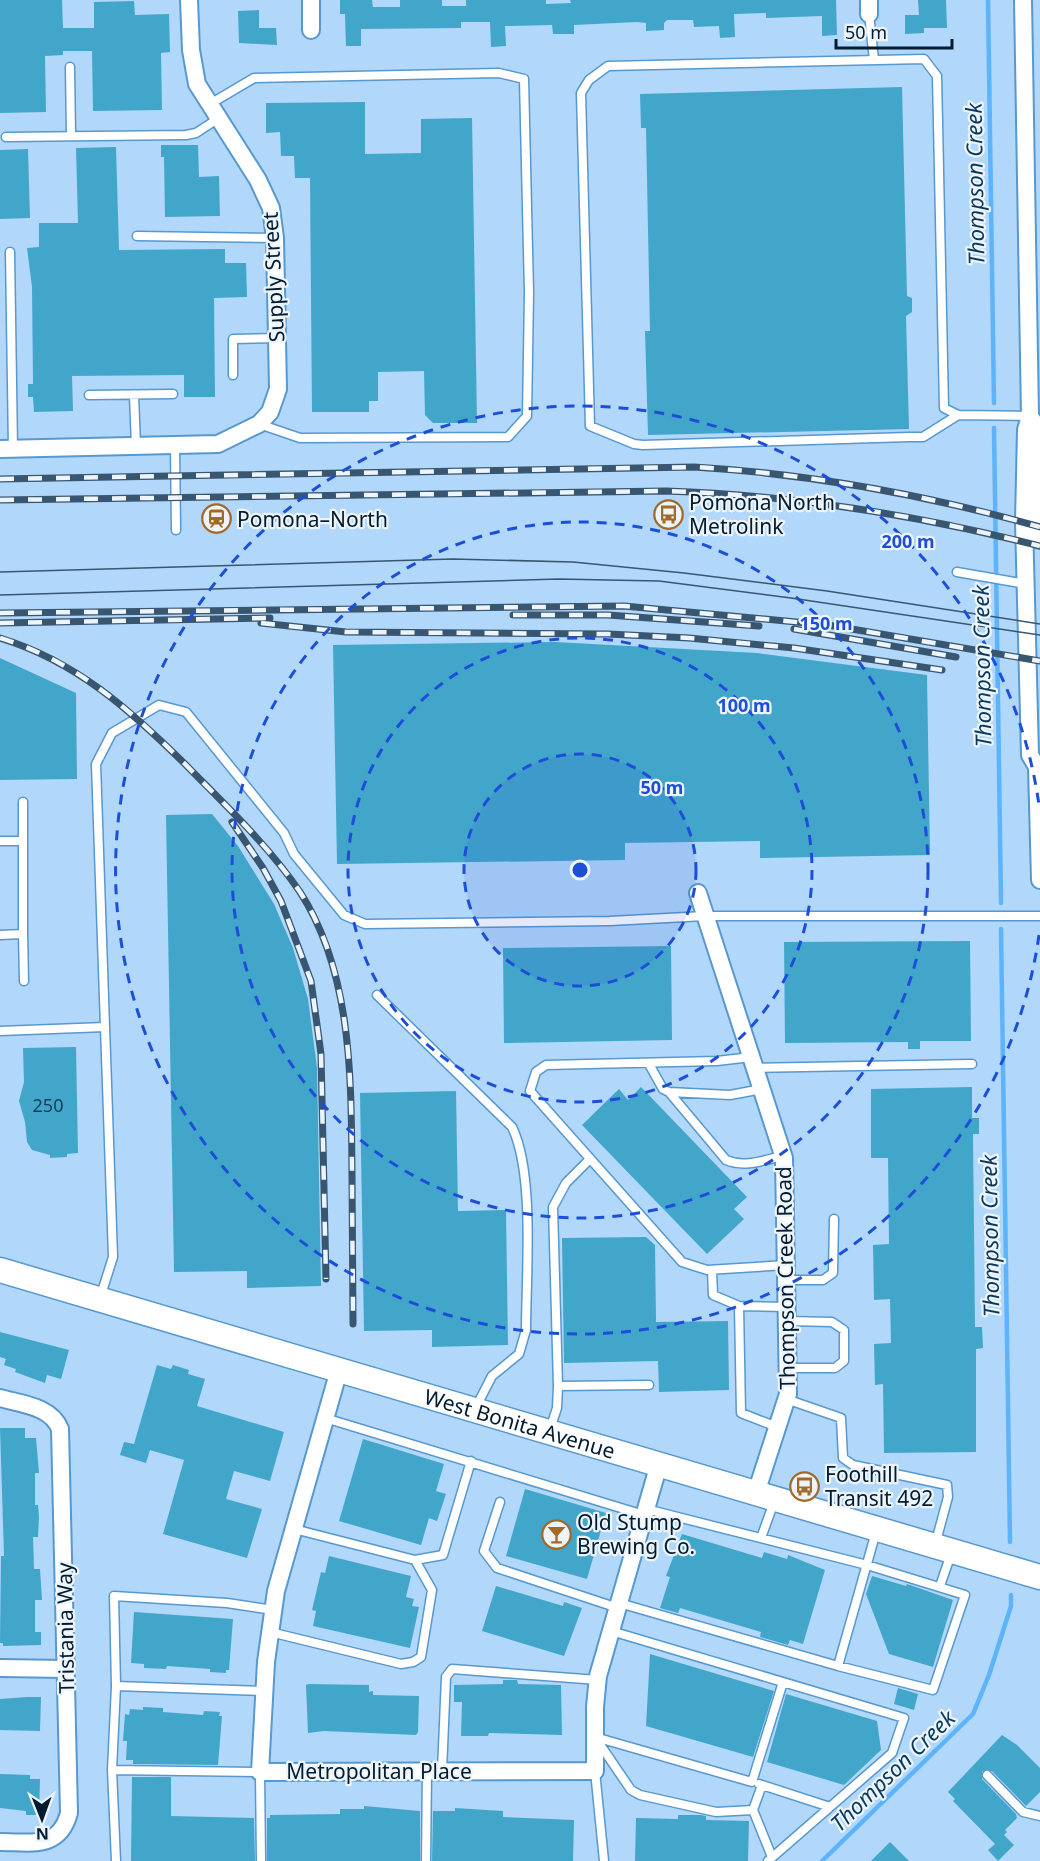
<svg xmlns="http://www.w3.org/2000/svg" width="1040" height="1861" font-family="'Noto Sans',sans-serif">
	<rect width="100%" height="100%" fill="#b1d7fa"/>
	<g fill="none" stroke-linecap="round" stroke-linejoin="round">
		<path stroke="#5db4fd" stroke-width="4.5" d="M988,0L994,403
			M994,428L1001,903
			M1001,929L1010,1542
			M822,1861L973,1714L989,1675L1011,1606V1595"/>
	</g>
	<path fill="#42a6ca" d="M0,0H62L63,28H94V2L134,1L135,15L169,14L170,52L161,53L162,110L93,111L92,51H63V55L45,56L46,112L0,113Z
		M340,0H372L373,7H400V0H442V6H466V0H546V4L571,3L570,0H836L837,35L822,36V16L766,18V13L734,14L735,37L720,38L719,26L694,27L693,20H667L664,23V30L646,31V23L637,22L574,25V34H553L552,25L505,26L506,46L491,47L490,22H461V28L361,29V46H346L345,14H340Z
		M918,0H946L947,28H924V33L905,34V15H919Z
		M259,10V28H276L277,45L239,43L238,11Z
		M902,87L907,296L912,298V312L906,316L909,429L648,435L645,331H650L646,128H641L640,94Z
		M365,102V154L421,153V119L472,118L477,423H433L425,415L424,371L378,372V401H369V412H312L310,178H295L294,156H281L280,132L266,133V103Z
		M161,145H198L199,177L219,176L220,216L165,217L164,157H161Z
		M116,147L119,250L225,249V263H246L247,297L214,298L215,397H184V375L72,376L73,411L34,412L33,397H28V384H33L32,287L27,248L39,247V223H78L76,148Z
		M28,149L30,218L0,219V150Z
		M555,642L757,653L927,675L930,855L760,858V841L625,843V860L337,864L333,645Z
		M0,658L76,693L77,779L0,780Z
		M212,814L238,846L274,904L293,948L308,999L317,1068L321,1286L247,1288V1271L174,1272L166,815Z
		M970,941L971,1041H920V1049H908V1042L785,1043L784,942Z
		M671,946L672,1040L504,1043L503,948Z
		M76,1047L78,1153L67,1154V1157L50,1158V1155L32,1150L27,1142L25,1122L19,1101L24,1082L23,1048Z
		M641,1087L747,1197L734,1209L744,1219L707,1254L582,1125L619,1089L628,1100Z
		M972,1087V1118H979V1134H973L975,1327H982L983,1348L976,1349V1452L884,1453L883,1384L875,1385L874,1344L891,1343L890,1299L874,1300L873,1245L889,1244L888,1158H871V1089Z
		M456,1091L458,1211L506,1210L508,1345L432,1347V1330L364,1331L360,1093Z
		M646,1237L655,1245L656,1322L728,1321L729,1390L659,1392L658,1361L564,1363L562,1238Z
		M0,1332L69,1350L61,1379L47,1375L45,1383L15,1372L16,1369L4,1365L6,1359L0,1357Z
		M157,1365L171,1369L173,1365L189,1370L188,1374L205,1379L197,1406L284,1432L270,1481L234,1471L226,1499L262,1509L247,1558L163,1534L184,1460L150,1450L146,1463L120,1455L124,1442L134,1444Z
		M0,1428H25V1438H36L39,1473H35V1505H38L39,1517L38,1537H33L34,1569H40L42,1600H35V1632H41V1645L3,1646V1643H0L1,1556H4Z
		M363,1439L444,1464L436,1491L446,1494L437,1521L429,1518L421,1545L339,1521Z
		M525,1489L606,1513L587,1579L506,1556Z
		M682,1534L762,1558L764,1552L787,1559L788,1555L825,1570L803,1644L790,1640L788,1645L760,1637L761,1632L680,1608L678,1613L660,1608L670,1577L666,1576Z
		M329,1556L411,1576L406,1597L414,1599L412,1606L419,1607L410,1648L313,1626L316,1611L312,1610L321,1572L325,1573Z
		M872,1576L906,1586L907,1584L953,1600L933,1667L889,1654L866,1594Z
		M496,1586L563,1606L564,1602L582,1608L564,1656L482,1631Z
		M134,1612L233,1619L229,1670H226V1673L210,1672V1669L167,1666L166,1669L144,1668V1664L131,1663Z
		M650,1654L774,1691L753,1757L646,1726Z
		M503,1680H517L518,1684L561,1685L562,1735L489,1733L488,1736H461L462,1702H454V1685L503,1684Z
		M309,1684L369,1685V1692L373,1691V1695L419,1696L418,1732L416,1735L324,1731L308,1733L306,1685Z
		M898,1688L918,1694L914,1710L894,1704Z
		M786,1694L877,1721L881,1750L844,1785L767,1762Z
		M27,1697H41L40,1731L0,1730V1699Z
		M143,1707L163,1708V1712L203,1715L204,1711L220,1712L219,1716H222L218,1765L133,1764V1760H126L127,1741H123L125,1714L129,1715L130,1709L143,1710Z
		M1002,1735L1017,1745L1040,1768V1792L1026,1806L992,1771H982V1779L1016,1814L1017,1818L1005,1830L1007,1832L1004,1835L1014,1845L998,1861L988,1850L995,1844L953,1801L955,1799L948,1792Z
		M0,1774L30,1775V1779H40L39,1815H26V1811L0,1808Z
		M132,1777H171V1816L254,1818L255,1861H131Z
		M364,1806L420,1811V1861H267V1818H270V1815L340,1814V1809H364Z
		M455,1808L503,1811V1817L574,1820L573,1861H432L433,1811H455Z
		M678,1815H701L706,1816V1820L749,1821L748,1861H635L636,1818L678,1819Z
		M890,1842L909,1861H871Z"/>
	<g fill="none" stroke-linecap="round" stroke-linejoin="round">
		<defs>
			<path id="service" d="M869,14L874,60
				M70,67L71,136
				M210,104L254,78L499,73L524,79L529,293L527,416L508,437L300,438L259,424
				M6,137L186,135L196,133L219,118
				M137,236L275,238
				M10,252L13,449
				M233,375V339L277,338
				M89,395L173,394
				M134,395L136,446
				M958,415L923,437H909L643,445L634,444L590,426L581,93L589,80L608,66L924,59L937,76L944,408L958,415L1030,416
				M175,446L176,530
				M957,572L1026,584
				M0,841H23
				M23,934L24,981
				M0,935L23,934V802
				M377,995L512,1127C535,1174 526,1276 526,1330L519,1354L492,1376L476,1407
				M105,1027L96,764L112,733L159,705L186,712L284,833L294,854L344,915L365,924L610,921L705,916H1040
				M0,1031L105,1027L113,1257L100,1298
				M751,1057L717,1061L546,1065L536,1072L530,1091L682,1262L707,1270L786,1265
				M649,1064L663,1089L669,1092L730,1095L762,1089
				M755,1068L972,1064
				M669,1092L726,1160C745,1168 764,1160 783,1156
				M712,1270L713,1295L739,1306
				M786,1280H823L833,1273L834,1219
				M787,1321L832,1322L844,1330V1361L835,1368H788
				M558,1386L649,1385
				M786,1399L841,1418L843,1458L853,1465L947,1485L948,1497L935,1545
				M325,1418L644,1515
				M777,1427L741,1413L739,1306L787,1307
				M549,1432L557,1408L558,1386L553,1207L566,1183L589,1160
				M500,1502L484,1551L497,1568L618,1608
				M294,1529L415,1560
				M761,1538L774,1502
				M940,1586L951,1554
				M619,1603L838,1666L933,1690L965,1595L867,1565L646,1509
				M611,1631L904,1718L892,1753L768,1861
				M270,1632L401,1664L413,1662L421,1657L432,1590L415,1560L443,1555L471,1461
				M838,1666L876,1532
				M116,1686L264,1691
				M595,1737L752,1782L783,1682
				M597,1740L631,1790L640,1795L716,1812L753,1810L762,1785
				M112,1770L260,1772L261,1861
				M442,1771L446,1677L452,1669L598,1680
				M595,1771L604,1861
				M987,1775L1023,1812L1040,1816
				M759,1784L830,1807
				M753,1810L772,1857
				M116,1861L112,1770L116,1686L114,1596L227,1603L273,1610
				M426,1861L427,1771"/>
			<path id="minor" d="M869,0V14
				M1023,0L1030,416L1026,430L1024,522L1030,755L1037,767L1040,880
				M311,30V0
				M1030,416L1039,431L1040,540
				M0,449L218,444L259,424L270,412L278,389L275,238L271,208L258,180L197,84L191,50L189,0
				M698,893L784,1158L788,1394L756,1493
				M339,1370L276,1591L266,1662L260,1772L595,1771V1707L598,1676L659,1464
				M0,1398C21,1404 51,1406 60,1429L69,1813C59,1850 31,1842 0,1842
				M0,1668L66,1669"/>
			<g id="secondary">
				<path id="s1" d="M0,1270L1040,1577"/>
			</g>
		</defs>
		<use href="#service" stroke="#5798cf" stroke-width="11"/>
		<use href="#minor" stroke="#5798cf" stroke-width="20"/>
		<use href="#secondary" stroke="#5798cf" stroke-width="27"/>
		<use href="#service" stroke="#fff" stroke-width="8"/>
		<use href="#minor" stroke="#fff" stroke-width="16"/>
		<use href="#secondary" stroke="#fff" stroke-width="24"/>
		<path stroke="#385670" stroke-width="1.5" d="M0,572L453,559L573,562L684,573L827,591L1040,624
			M0,595L558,579L659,581L791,598L1040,635"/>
		<defs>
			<path id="rail" d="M0,479L694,467C812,474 927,495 1040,527
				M0,500L666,491C793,495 917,515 1040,546
				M0,613L624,606L828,625L1040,661
				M513,615H608L759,626
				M0,623L270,618
				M261,623L346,632L608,634L689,638L794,648L942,670
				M794,629L956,657
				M0,638C76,661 130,710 185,764C225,805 268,845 300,892C353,974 351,1081 352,1174C352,1224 353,1274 353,1324
				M232,822L263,868L281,901L311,981L321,1054L326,1279"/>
		</defs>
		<use href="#rail" stroke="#385670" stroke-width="7"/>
		<use href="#rail" stroke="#edf4fa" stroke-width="4.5" stroke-dasharray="14" stroke-linecap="butt"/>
	</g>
	<circle cx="580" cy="870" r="116" fill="#1d4ed8" fill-opacity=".12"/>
	<g fill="none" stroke="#1d4ed8" stroke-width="3" stroke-dasharray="10 8">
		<circle cx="580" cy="870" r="116"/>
		<circle cx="580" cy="870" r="232"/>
		<circle cx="580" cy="870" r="348"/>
		<path d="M1039 935A464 464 0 1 1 1039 805"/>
	</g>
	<defs>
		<symbol id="bus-ring" viewBox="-11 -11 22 22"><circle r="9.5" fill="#edf4fa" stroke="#a26927" stroke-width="1.5"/><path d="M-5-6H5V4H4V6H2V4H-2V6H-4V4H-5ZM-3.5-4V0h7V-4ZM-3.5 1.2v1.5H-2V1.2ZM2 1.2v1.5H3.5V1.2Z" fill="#a26927"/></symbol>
		<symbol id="station-ring" viewBox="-11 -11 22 22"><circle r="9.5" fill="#edf4fa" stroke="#a26927" stroke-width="1.5"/><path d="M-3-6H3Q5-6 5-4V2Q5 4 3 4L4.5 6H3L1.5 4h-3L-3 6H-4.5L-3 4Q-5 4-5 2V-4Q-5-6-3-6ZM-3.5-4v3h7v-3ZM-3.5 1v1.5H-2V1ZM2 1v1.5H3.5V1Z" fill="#a26927"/></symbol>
		<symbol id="bar-ring" viewBox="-11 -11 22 22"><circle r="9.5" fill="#edf4fa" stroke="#a26927" stroke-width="1.5"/><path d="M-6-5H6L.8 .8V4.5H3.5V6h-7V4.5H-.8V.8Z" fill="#a26927"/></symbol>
	</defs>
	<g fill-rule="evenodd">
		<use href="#bus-ring" x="652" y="498" width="33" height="33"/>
		<use href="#station-ring" x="200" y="502" width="33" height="33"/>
		<use href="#bus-ring" x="788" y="1470" width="33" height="33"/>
		<use href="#bar-ring" x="540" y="1518" width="33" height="33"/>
	</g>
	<g text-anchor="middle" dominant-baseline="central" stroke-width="4.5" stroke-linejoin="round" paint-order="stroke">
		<g font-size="18" fill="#113e56">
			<text x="48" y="1105">250</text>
		</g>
		<g font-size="21" fill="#011b30" stroke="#edf4fa">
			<text transform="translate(273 277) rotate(-93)">Supply Street</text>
			<text transform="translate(785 1278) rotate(-91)">Thompson Creek Road</text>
			<text stroke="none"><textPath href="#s1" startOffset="542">West Bonita Avenue</textPath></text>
			<text transform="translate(65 1628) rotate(-91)">Tristania Way</text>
			<text x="379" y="1771">Metropolitan Place</text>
		</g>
		<g font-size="21" fill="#011b30" stroke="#edf4fa" text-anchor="start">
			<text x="689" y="502">Pomona North<tspan x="689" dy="24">Metrolink</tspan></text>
			<text x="237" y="519">Pomona–North</text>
			<text x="825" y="1474">Foothill<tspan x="825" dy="24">Transit 492</tspan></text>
			<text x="577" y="1522">Old Stump<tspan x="577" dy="24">Brewing Co.</tspan></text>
		</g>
		<g font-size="22" font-style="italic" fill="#08395d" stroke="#edf4fa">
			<text transform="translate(974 184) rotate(-91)">Thompson Creek</text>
			<text transform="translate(981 666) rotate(-91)">Thompson Creek</text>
			<text transform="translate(989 1236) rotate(-91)">Thompson Creek</text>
			<text transform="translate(892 1770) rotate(-44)">Thompson Creek</text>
		</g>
	</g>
	<circle cx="580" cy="870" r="9" fill="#1d4ed8" stroke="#edf4fa" stroke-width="3"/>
	<g font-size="18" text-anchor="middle" font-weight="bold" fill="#1d4ed8" stroke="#edf4fa" stroke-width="4.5" stroke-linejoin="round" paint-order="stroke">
		<text x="908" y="548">200 m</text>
		<text x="826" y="630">150 m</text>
		<text x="744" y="712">100 m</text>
		<text x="662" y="794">50 m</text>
	</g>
	<g transform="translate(42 1819) rotate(179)" stroke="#edf4fa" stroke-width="4.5" paint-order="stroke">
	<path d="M0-4.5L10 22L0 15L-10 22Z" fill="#011b30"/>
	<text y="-9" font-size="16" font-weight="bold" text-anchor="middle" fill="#011b30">N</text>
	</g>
	<path d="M836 39v9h116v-9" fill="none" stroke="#011b30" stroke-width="3"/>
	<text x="845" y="39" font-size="18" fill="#011b30" stroke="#edf4fa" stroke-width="4.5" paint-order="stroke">50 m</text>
</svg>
